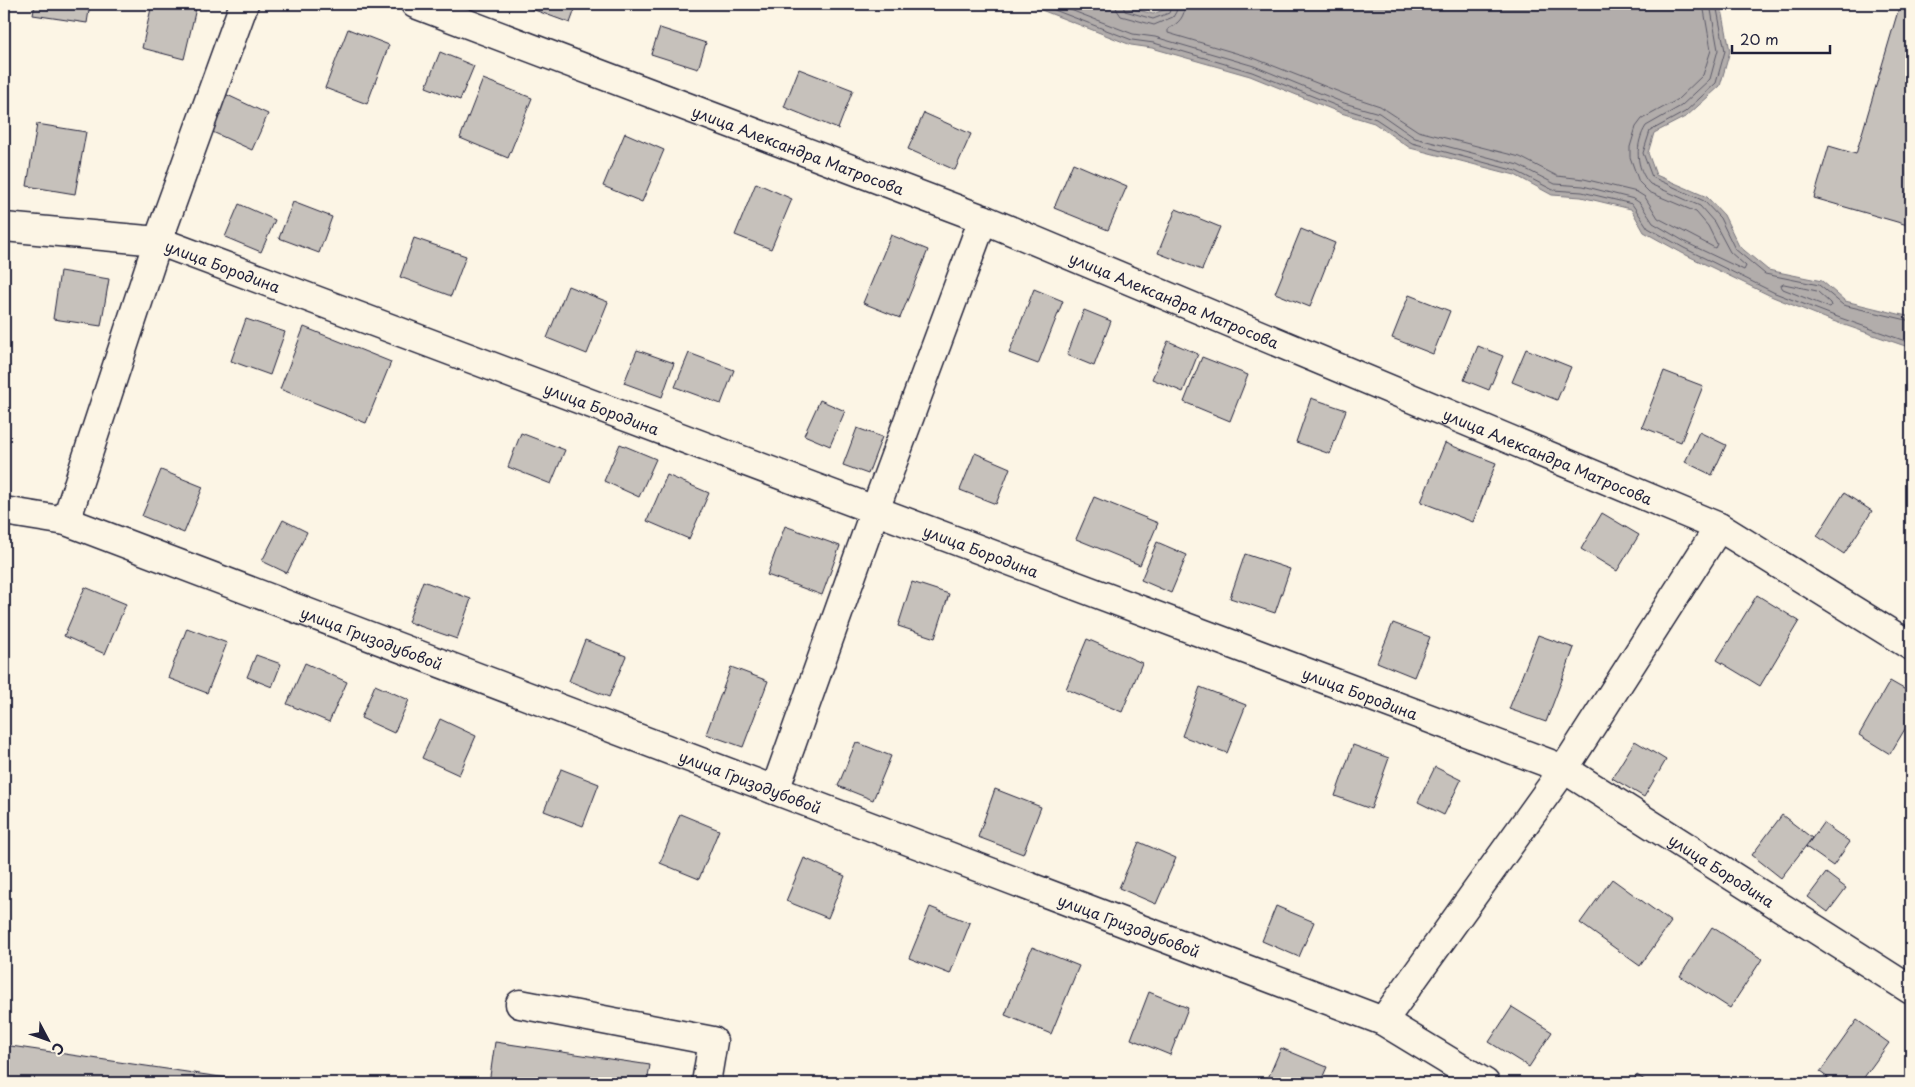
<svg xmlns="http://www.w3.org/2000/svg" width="1915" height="1087" font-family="'Playpen Sans',sans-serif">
	<rect width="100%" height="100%" fill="#fcf5e5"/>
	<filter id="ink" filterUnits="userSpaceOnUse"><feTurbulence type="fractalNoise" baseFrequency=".02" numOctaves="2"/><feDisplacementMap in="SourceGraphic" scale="10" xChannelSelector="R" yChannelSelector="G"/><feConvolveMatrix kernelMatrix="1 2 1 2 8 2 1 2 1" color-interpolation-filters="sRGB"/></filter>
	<g filter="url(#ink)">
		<path fill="#b2adab" stroke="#78757e" d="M1026,4H1117L1153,14L1166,9L1167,4H1721L1730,51L1720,86L1687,116L1654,133L1648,153L1656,175L1707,197L1724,215L1739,246L1768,270L1822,281L1845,301L1911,317V348L1830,320L1773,297L1682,253L1644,232L1631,209L1581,197L1552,195L1515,175L1410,148L1374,123L1341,113L1250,76L1152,48L1131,45Z"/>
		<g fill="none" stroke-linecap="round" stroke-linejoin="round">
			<path stroke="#5c5a68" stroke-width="1" d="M1039,4L1132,40L1154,43L1252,72L1342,108L1376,119L1412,143L1516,171L1553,190L1582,192L1632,204L1648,228L1684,248L1775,293L1832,315L1911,343
				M1055,4L1133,34L1155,37L1254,66L1344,103L1379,113L1415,138L1518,165L1555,184L1583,186L1634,199L1640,203L1653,223L1687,243L1744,270L1746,266L1730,252L1714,222L1700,206L1650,184C1635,168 1635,143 1646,126L1681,106L1710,79L1718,50L1710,4
				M1115,4L1117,10L1121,16L1154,25L1173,17L1176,12L1178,4
				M1122,4L1125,11L1153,19L1169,13L1172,4
				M1185,4C1185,17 1179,23 1168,29V33L1256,59L1347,95L1380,106L1418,131L1520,157L1557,176L1584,179L1637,192L1645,197L1658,218L1715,248L1717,244L1708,226L1696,212L1649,192L1639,182L1630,157V147L1636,127L1642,119L1677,100L1703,75L1711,50L1703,4
				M1716,4L1725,51L1716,83L1685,112L1650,131L1643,153L1652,177L1704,201L1720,218L1735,249L1765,274L1819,285L1843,305L1911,321
				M1784,284L1817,291L1830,303L1831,306L1828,307L1783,289L1781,286Z"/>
		</g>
		<path fill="#c6c1bb" stroke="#22223b" d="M35,4H90L87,23L33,15Z
			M152,4H197L184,59L142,48Z
			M530,4H577L570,23L529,8Z
			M1900,4H1911V226L1814,198L1829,146L1856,154Z
			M660,28L706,43L698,69L651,54Z
			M348,29L389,45L367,104L325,88Z
			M440,52L474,66L460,100L426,87Z
			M799,69L853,90L838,129L784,107Z
			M483,79L532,98L508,158L460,138Z
			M223,93L268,114L252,150L206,129Z
			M924,113L971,134L955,170L908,149Z
			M37,124L86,132L75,194L27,186Z
			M625,133L664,150L642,202L603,186Z
			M1073,163L1127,186L1108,230L1054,208Z
			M756,183L792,199L771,249L735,235Z
			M293,202L332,217L319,253L279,238Z
			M239,204L275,220L261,252L225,237Z
			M1176,209L1220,227L1202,270L1158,253Z
			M1301,229L1335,243L1310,307L1275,293Z
			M891,235L928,250L900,318L863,303Z
			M414,238L466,256L451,296L400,277Z
			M60,271L109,279L101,326L53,319Z
			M568,286L608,302L587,354L547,338Z
			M1034,289L1063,301L1038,364L1009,353Z
			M1409,295L1450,311L1433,354L1392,338Z
			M1084,310L1111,321L1094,366L1067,355Z
			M246,319L285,332L270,375L231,361Z
			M304,327L391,362L366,423L280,389Z
			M1168,341L1198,354L1183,392L1152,379Z
			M1478,346L1503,356L1489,390L1464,380Z
			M1526,349L1571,367L1557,400L1512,382Z
			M637,350L674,363L662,397L624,383Z
			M689,353L734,370L721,404L675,387Z
			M1202,357L1248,375L1230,421L1184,402Z
			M1664,371L1703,386L1681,442L1642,427Z
			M1311,398L1346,410L1330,454L1296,442Z
			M820,400L845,411L830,446L804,435Z
			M857,428L882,437L868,474L843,465Z
			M1699,432L1726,445L1712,475L1685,462Z
			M521,433L565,450L551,484L508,467Z
			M1445,443L1496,463L1473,522L1421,502Z
			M620,444L656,459L639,497L604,481Z
			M975,453L1010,468L996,504L960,490Z
			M161,470L203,487L184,533L142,516Z
			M667,475L709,493L689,539L647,521Z
			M1844,493L1872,511L1844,554L1817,536Z
			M1094,497L1158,523L1140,565L1076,539Z
			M1602,513L1639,535L1617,571L1581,549Z
			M283,520L307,532L287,573L262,561Z
			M785,526L840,546L822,595L767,575Z
			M1157,542L1187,555L1171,593L1141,580Z
			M1245,554L1290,569L1275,613L1230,598Z
			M423,581L471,599L457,639L408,622Z
			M912,582L949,594L935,638L898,626Z
			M85,587L126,604L105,654L64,636Z
			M1757,595L1799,621L1760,686L1717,660Z
			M1393,623L1430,637L1414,677L1377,662Z
			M187,628L227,643L207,693L168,678Z
			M1538,635L1574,648L1546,722L1509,709Z
			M1087,639L1142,663L1122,712L1066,689Z
			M585,640L626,656L609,697L569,681Z
			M256,655L281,664L272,687L247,677Z
			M305,663L347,682L329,722L287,704Z
			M731,667L768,681L743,747L706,734Z
			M1890,681L1911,693V719L1890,754L1859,735Z
			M375,685L409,700L394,733L361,718Z
			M1200,687L1246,705L1227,753L1182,736Z
			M440,719L476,736L459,775L422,758Z
			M1635,741L1666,760L1644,797L1612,778Z
			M856,742L891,756L873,800L838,786Z
			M1353,745L1389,758L1371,809L1335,796Z
			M1435,767L1461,780L1444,815L1418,802Z
			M561,769L599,784L583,826L544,811Z
			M995,789L1041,807L1023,854L978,837Z
			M680,814L719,830L699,879L660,863Z
			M1782,815L1812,838L1781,878L1752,855Z
			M1823,823L1850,842L1833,866L1806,847Z
			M1139,842L1176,858L1156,904L1119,888Z
			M804,858L845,876L828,918L786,901Z
			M1826,873L1846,888L1828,912L1808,897Z
			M1612,879L1671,922L1640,966L1580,923Z
			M1276,906L1314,922L1299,957L1262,941Z
			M930,907L970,923L950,974L909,958Z
			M1712,927L1762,959L1730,1008L1680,976Z
			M1032,947L1079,966L1051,1034L1005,1015Z
			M1149,992L1188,1008L1170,1055L1131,1039Z
			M1512,1007L1552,1032L1529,1067L1489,1042Z
			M1857,1020L1889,1043L1860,1083H1835L1820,1072Z
			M495,1042L650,1065L647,1083H489Z
			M4,1045L261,1083H4Z
			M1281,1048L1327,1067L1320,1083H1266Z
			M1637,1075L1649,1083H1632Z"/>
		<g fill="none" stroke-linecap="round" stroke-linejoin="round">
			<defs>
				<g id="minor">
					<path id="s1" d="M415,4L983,219L1719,527L1911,646"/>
					<path id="s2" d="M4,227L158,241L1564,769L1911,990"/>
					<path id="s3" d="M4,511L66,521L1383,1021L1485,1083"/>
					<path d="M66,521L158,241L244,4"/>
					<path d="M775,790L875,510L983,219"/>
					<path d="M520,1004L713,1041L706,1083"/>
					<path d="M1383,1021L1564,769L1719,527"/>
				</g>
			</defs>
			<use href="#minor" stroke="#22223b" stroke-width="31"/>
			<use href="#minor" stroke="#fcf5e5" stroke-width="28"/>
		</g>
	</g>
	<g text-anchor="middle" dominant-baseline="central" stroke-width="5" stroke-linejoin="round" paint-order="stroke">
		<g font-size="15" fill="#22223b" stroke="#fcf5e5">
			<text stroke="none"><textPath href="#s1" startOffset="410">улица Александра Матросова</textPath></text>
			<text stroke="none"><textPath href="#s2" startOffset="224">улица Бородина</textPath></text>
			<text stroke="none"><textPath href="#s1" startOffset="815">улица Александра Матросова</textPath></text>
			<text stroke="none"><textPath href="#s2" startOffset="629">улица Бородина</textPath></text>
			<text stroke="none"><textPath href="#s1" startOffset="1220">улица Александра Матросова</textPath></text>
			<text stroke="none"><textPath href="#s2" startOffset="1034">улица Бородина</textPath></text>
			<text stroke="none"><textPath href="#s3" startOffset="390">улица Гризодубовой</textPath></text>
			<text stroke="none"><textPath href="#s2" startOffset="1439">улица Бородина</textPath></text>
			<text stroke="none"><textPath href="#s3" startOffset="795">улица Гризодубовой</textPath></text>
			<text stroke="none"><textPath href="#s2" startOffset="1844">улица Бородина</textPath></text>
			<text stroke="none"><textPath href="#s3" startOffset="1200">улица Гризодубовой</textPath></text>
		</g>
	</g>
	<rect width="1915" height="1087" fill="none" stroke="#fcf5e5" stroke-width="20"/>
	<rect x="10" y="10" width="1895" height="1067" fill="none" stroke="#22223b" stroke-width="2" filter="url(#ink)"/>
	<g transform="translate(48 1040) rotate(131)" stroke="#fcf5e5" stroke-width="4" paint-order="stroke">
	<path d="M0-4L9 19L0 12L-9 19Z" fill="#22223b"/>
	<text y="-8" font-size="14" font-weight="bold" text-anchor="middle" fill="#22223b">С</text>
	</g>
	<path d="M1732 45v8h98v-8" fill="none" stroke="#22223b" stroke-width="2.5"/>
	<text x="1740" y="45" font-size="15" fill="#22223b" stroke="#fcf5e5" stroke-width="4" paint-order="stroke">20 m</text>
</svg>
